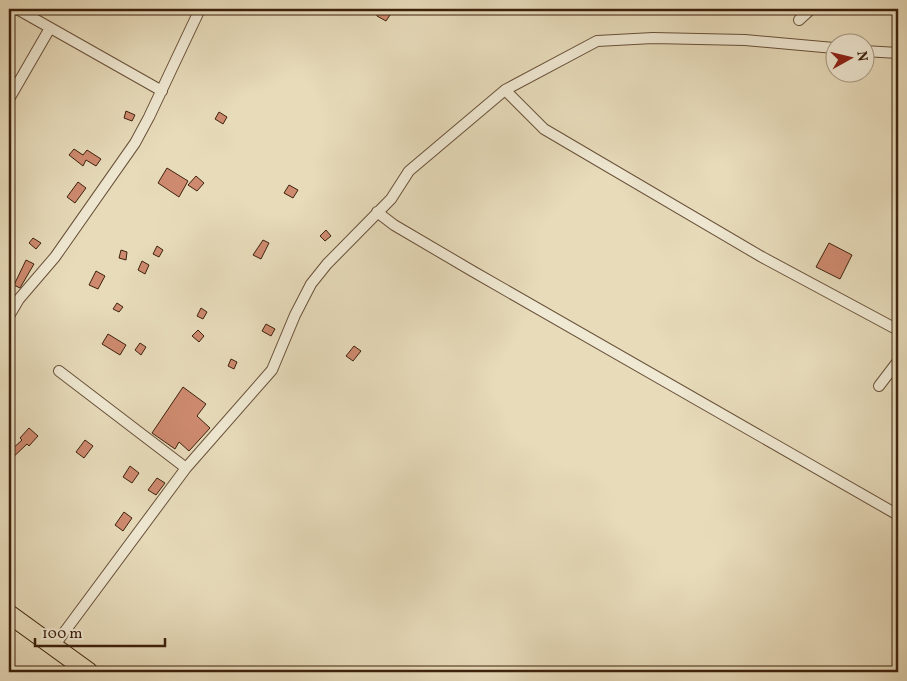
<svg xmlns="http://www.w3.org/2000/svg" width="907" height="681" font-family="Vollkorn,serif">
	<rect width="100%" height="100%" fill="#e7dbba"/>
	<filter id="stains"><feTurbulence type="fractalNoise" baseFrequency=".004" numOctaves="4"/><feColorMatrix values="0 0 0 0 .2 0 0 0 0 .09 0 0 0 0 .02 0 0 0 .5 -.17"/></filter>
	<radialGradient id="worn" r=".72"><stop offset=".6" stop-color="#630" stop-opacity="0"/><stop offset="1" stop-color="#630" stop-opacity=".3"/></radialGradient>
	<path fill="#ce8a6f" stroke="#3d210c" d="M378,9H394L386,21L377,16Z
		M126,111L135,115L132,121L124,118Z
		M219,112L227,117L223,124L215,119Z
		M74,149L83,155L87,150L101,159L96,166L86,160L83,166L69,155Z
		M167,168L188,181L179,197L158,183Z
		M196,176L204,183L197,191L188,185Z
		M78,182L86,188L75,203L67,197Z
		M289,185L298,190L293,198L284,193Z
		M326,230L331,236L325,241L320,236Z
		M33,238L41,243L36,249L29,243Z
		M263,240L269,243L261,259L253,255Z
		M829,243L852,255L840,279L816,267Z
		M157,246L163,250L159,257L153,254Z
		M121,250L127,252L126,260L119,258Z
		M26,260L34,264L20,288L14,285Z
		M142,261L149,265L145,274L138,270Z
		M96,271L105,276L98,289L89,285Z
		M117,303L123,307L119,312L113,309Z
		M201,308L207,312L203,319L197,316Z
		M266,324L275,329L271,336L262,331Z
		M198,330L204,336L199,342L192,336Z
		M108,334L126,345L120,355L102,344Z
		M140,343L146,347L141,355L135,350Z
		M354,346L361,351L353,361L346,356Z
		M231,359L237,362L234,369L228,366Z
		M183,387L206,404L197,416L210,428L189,451L179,442L175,449L152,433Z
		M29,428L38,436L29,446L27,444L9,461V452L22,440L20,438Z
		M85,440L93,446L84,458L76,452Z
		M130,466L139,473L132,483L123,477Z
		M157,478L165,483L156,495L148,490Z
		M124,512L132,518L123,531L115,525Z"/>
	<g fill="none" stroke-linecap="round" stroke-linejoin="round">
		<defs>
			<path id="minor" d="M17,9L162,91
				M799,20L811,9
				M864,51L898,53
				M505,90L544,129L762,257L898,330
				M9,99L50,28
				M377,212L394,225L474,272L898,515
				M9,316L19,299L55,257L135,143L149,117L200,9
				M59,371L186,468
				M879,386L898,361
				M54,646L186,468L272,370L295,315L311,284L327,264L391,199L409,171L505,90L597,41L653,38L745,40L834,48"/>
			<path id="trunk" d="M9,614L89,672"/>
		</defs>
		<use href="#minor" stroke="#685038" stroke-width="12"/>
		<use href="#trunk" stroke="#3d210c" stroke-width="20"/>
		<use href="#minor" stroke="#efe8d2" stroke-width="10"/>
		<use href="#trunk" stroke="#e7dbba" stroke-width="18"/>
	</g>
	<rect width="907" height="681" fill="none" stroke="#e7dbba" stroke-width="30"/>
	<rect x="10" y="10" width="887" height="661" fill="none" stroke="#3d210c" stroke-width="2.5"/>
	<rect x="15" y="15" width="877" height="651" fill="none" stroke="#3d210c"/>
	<g transform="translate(850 58) rotate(82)"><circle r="24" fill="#efe8d2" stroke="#a89883"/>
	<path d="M0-4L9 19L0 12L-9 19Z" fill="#8f2418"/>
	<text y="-8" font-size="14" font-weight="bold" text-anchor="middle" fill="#3d210c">N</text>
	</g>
	<path d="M35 638v8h130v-8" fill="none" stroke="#3d210c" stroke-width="2.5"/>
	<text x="42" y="638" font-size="15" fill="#3d210c" stroke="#efe8d2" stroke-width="4" paint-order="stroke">100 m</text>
	<rect width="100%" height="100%" filter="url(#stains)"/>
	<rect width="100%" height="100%" fill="url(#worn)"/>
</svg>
